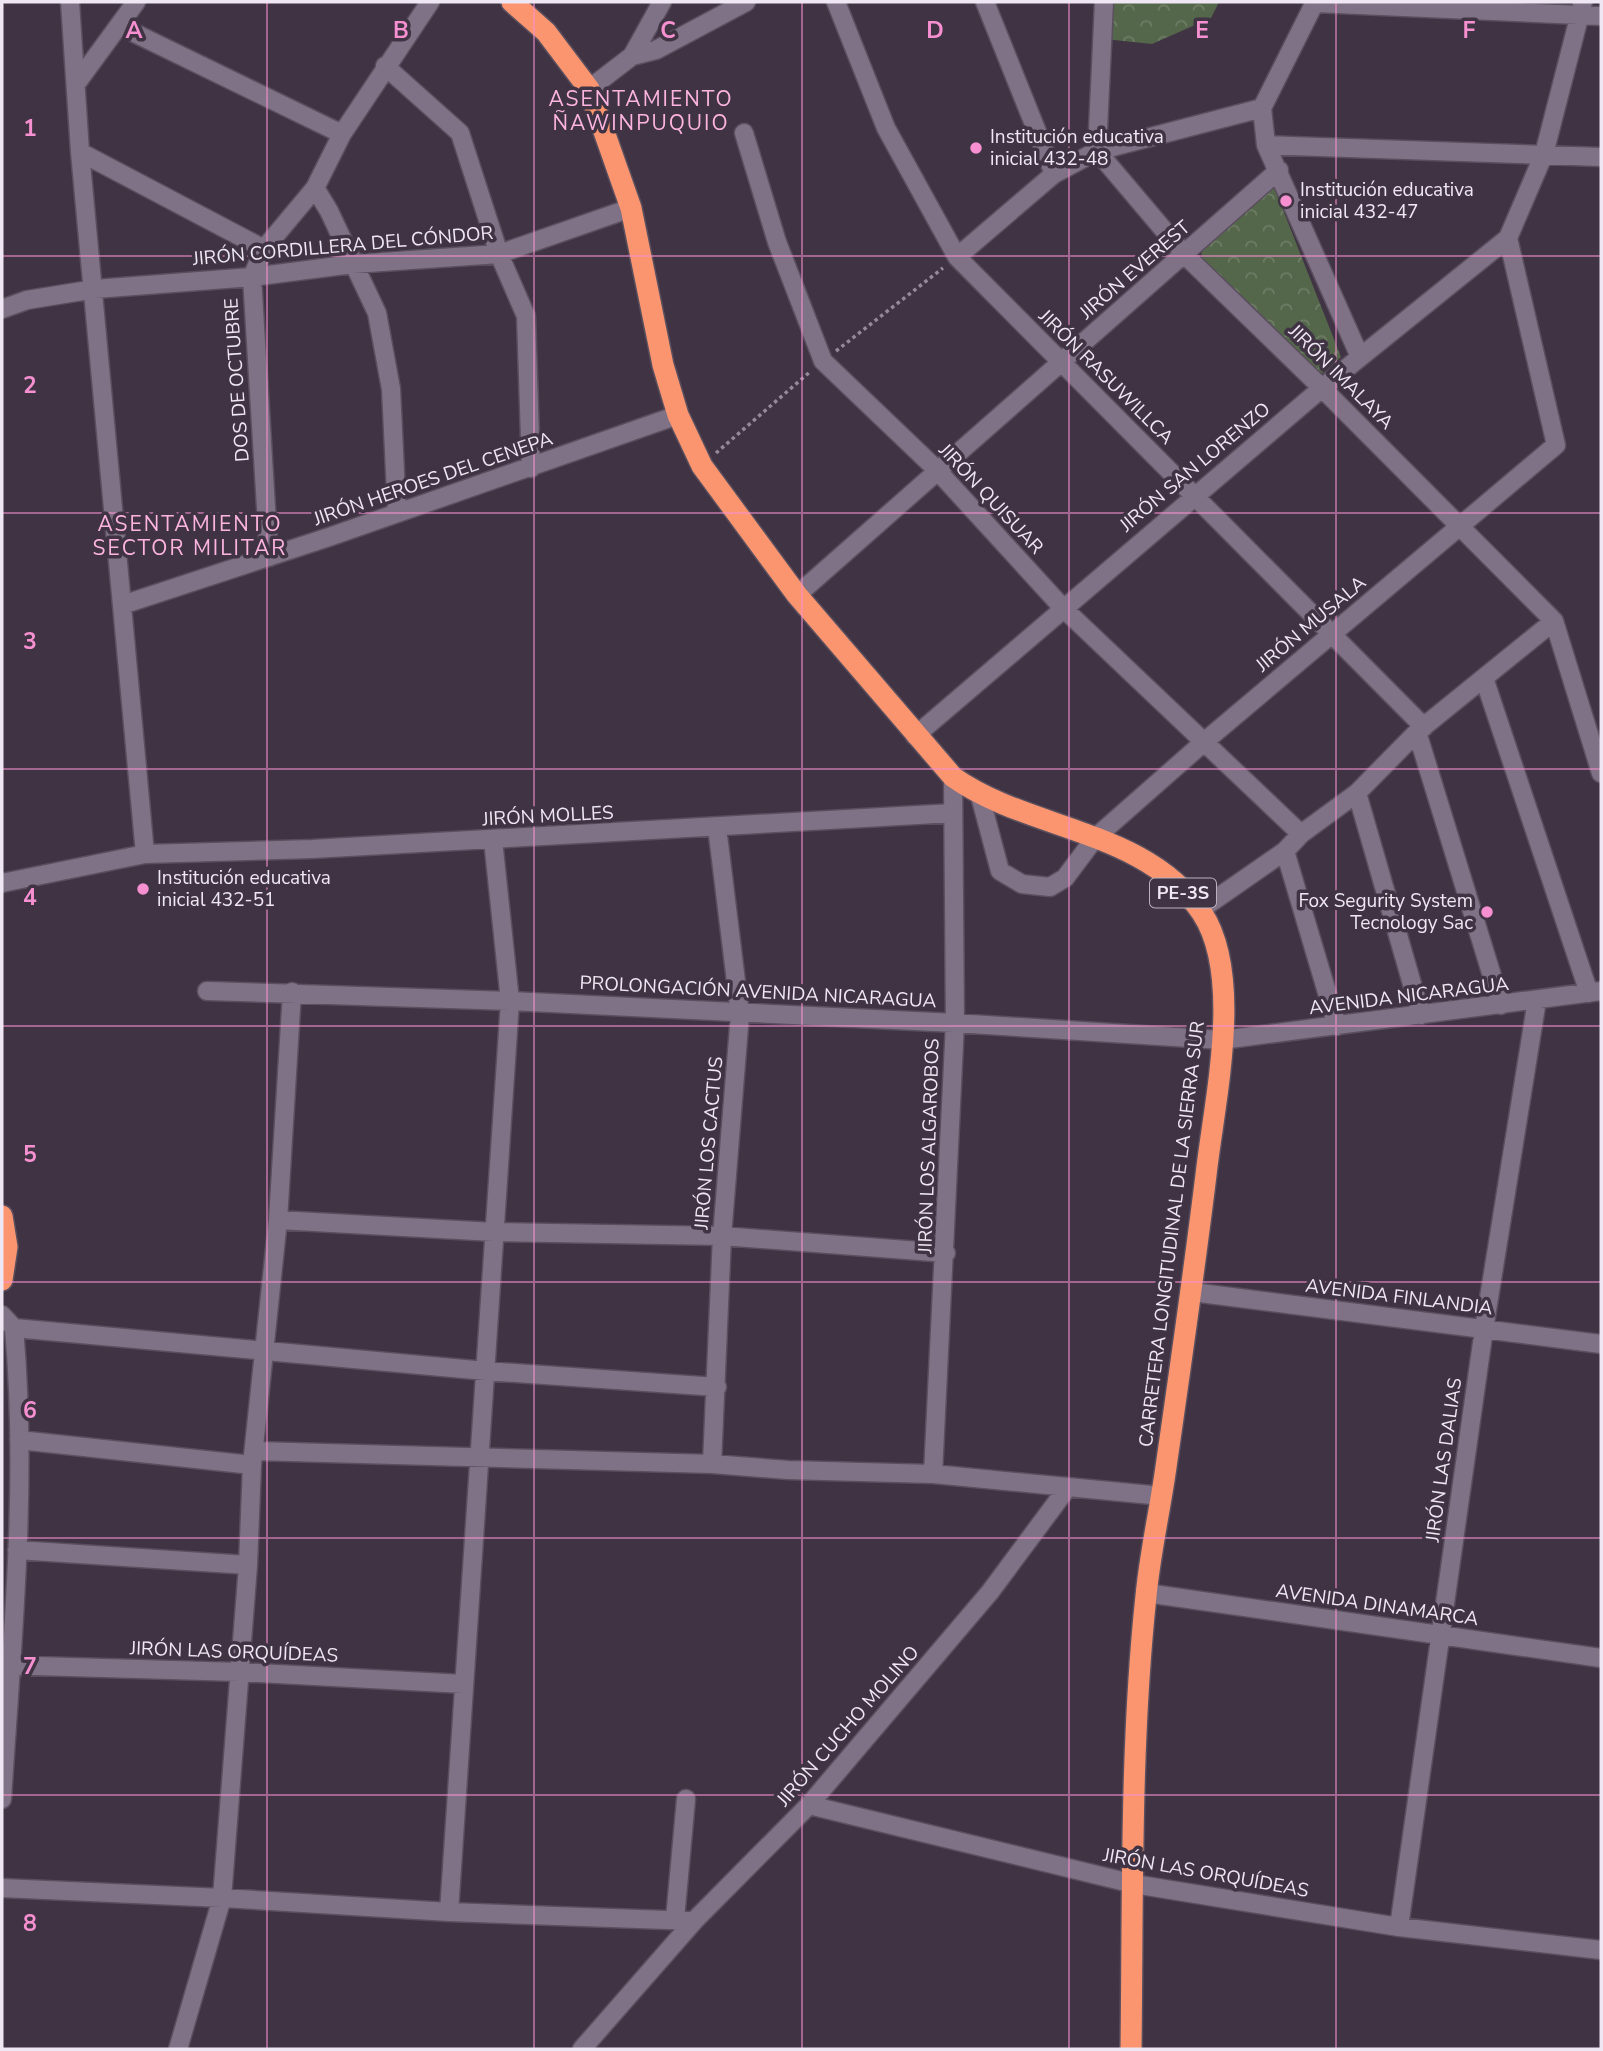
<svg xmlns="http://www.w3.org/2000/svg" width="1603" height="2051" font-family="'Nunito Sans',sans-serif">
	<defs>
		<pattern id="forest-crowns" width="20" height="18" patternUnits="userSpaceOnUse" patternTransform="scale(1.75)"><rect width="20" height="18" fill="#55674b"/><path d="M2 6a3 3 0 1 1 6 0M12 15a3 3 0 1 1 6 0" fill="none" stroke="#6e7d65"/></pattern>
	</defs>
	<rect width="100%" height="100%" fill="#3f3344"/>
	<path fill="url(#forest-crowns)" d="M1094,2H1219L1211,18L1152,44L1095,38Z
		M1274,187L1341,357L1323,373L1311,371L1201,259L1202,249Z"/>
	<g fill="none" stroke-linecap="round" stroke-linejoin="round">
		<defs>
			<path id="minor" d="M70,2L80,152L145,854
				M836,2L886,128L957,257L1424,727
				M985,2L1054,174
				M1104,2L1097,151L1185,255L1322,388L1554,621L1601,773
				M1315,2L1262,108L1266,145L1360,357
				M1315,3L1601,16
				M120,26L342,134
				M632,56L662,2
				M385,66L460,133L499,254L526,316L531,468
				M76,84L136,2
				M589,89L632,56L656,50L746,2
				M744,133L777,242L823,361L936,469L1063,608L1301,834
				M1266,145L1601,157
				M80,152L264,249
				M315,188L329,211L377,313L391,389L397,513
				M957,257L1054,174L1097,151L1262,108
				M2,309L27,300L95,289L252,277L353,264L499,254L631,208
				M269,557L252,277L264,249L315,188L342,134L430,2
				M797,595L1279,170
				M122,605L329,537L678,415
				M1484,678L1589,993
				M1417,732L1501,1005
				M915,736L1322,388L1508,238
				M1357,793L1421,1015
				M980,796L1000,871L1022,884L1050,887L1065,878L1095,838L1204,742L1556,445L1508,238L1544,154L1583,2
				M1285,851L1337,1026
				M2,883L145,854L312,849L953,813
				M1200,910L1285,851L1301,834L1357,793L1417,732L1554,621
				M207,991L510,1001L955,1023L1222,1040L1601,991
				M278,1220L494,1232L722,1236L946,1253
				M1192,1292L1601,1344
				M2,1315L14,1328C28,1484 12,1643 2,1799
				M14,1328L486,1371L717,1387
				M19,1440L252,1465
				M255,1451L712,1464L788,1470L933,1474L1068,1487
				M712,1464L722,1236L740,1014L717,827
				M933,1474L955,1023L953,777
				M17,1550L248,1565
				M1146,1593L1601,1658
				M2,1665L239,1672L464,1684
				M809,1805L1134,1884L1399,1927L1601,1950
				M2,1888L222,1898L449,1912L694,1921
				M449,1912L510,1001L493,840
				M675,1919L686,1799
				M1399,1927L1484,1329L1537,1000
				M178,2049L222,1898L248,1565L252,1465L278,1220L292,992
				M582,2049L694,1921L809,1805L990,1592L1068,1487L1162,1496"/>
			<path id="highway" d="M512,2L546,32L589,89L631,208L663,365L678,415L702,466L797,595L953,777C1029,831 1146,829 1202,913C1244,977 1214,1102 1206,1175C1194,1273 1180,1370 1166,1467C1160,1510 1150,1553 1146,1596C1130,1746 1133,1898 1131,2049
				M2,1216L7,1247L2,1280"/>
		</defs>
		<use href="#minor" stroke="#5a4f5e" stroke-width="21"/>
		<use href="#highway" stroke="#5a4f5e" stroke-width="24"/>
		<path stroke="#958a99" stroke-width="3.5" stroke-dasharray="3.5 3.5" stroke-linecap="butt" d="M836,351L943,268
			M716,453L811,371"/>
		<use href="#minor" stroke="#807286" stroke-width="18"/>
		<use href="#highway" stroke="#fa956f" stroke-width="21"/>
	</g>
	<path fill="none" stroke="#f690d0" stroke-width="2" stroke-opacity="0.55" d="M267,2V2049M534,2V2049M802,2V2049M1069,2V2049M1336,2V2049M2,256H1601M2,513H1601M2,769H1601M2,1026H1601M2,1282H1601M2,1538H1601M2,1795H1601"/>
	<g fill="#f690d0" stroke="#3f3344" stroke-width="2.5">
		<circle cx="976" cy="148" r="7"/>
		<circle cx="1286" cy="201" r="7"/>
		<circle cx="143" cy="889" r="7"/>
		<circle cx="1487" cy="912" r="7"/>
	</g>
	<g text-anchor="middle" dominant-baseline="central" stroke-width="7" stroke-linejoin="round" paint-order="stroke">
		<rect fill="#3f3344" stroke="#bab1be" stroke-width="2" x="1150" y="878.5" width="66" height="29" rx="5"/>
		<g font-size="18" font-weight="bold" fill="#efe7f3">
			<text x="1183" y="893">PE-3S</text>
		</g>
		<g font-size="19" fill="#efe7f3" stroke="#3f3344" text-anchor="start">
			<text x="990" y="137">Institución educativa<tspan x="990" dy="22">inicial 432-48</tspan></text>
			<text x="1300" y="190">Institución educativa<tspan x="1300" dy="22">inicial 432-47</tspan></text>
			<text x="157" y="878">Institución educativa<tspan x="157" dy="22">inicial 432-51</tspan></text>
			<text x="1473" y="901" text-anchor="end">Fox Segurity System<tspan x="1473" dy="22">Tecnology Sac</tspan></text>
		</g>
		<g font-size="19" fill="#efe7f3" stroke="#3f3344">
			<text transform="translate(343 246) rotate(-5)">JIRÓN CORDILLERA DEL CÓNDOR</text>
			<text transform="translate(1135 270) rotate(-41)">JIRÓN EVEREST</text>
			<text transform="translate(1106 377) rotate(45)">JIRÓN RASUWILLCA</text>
			<text transform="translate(1341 377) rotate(45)">JIRÓN IMALAYA</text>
			<text transform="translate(237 380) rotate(-94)">DOS DE OCTUBRE</text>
			<text transform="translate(1195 467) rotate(-40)">JIRÓN SAN LORENZO</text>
			<text transform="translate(433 479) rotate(-19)">JIRÓN HEROES DEL CENEPA</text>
			<text transform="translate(991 499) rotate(47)">JIRÓN QUISUAR</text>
			<text transform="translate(1311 624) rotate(-40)">JIRÓN MUSALA</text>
			<text transform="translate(548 816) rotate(-3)">JIRÓN MOLLES</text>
			<text transform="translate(758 992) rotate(3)">PROLONGACIÓN AVENIDA NICARAGUA</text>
			<text transform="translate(1409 996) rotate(-7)">AVENIDA NICARAGUA</text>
			<text transform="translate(709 1143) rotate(-85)">JIRÓN LOS CACTUS</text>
			<text transform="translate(929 1146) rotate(-88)">JIRÓN LOS ALGAROBOS</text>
			<text transform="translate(1172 1234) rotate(-83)">CARRETERA LONGITUDINAL DE LA SIERRA SUR</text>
			<text transform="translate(1399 1297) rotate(7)">AVENIDA FINLANDIA</text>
			<text transform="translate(1444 1460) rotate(-82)">JIRÓN LAS DALIAS</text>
			<text transform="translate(1377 1605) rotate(8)">AVENIDA DINAMARCA</text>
			<text transform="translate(234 1652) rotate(2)">JIRÓN LAS ORQUÍDEAS</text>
			<text transform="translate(848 1726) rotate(-49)">JIRÓN CUCHO MOLINO</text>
			<text transform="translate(1206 1873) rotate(10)">JIRÓN LAS ORQUÍDEAS</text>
		</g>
		<g font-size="21" letter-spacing="2" fill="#fdb5e0" stroke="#3f3344">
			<text x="641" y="99">ASENTAMIENTO<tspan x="641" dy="24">ÑAWINPUQUIO</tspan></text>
			<text x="190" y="524">ASENTAMIENTO<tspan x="190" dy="24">SECTOR MILITAR</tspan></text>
		</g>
	</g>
	<g font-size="23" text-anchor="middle" font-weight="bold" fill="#f690d0" stroke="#3f3344" stroke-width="7" stroke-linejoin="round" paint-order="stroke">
		<text x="134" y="38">A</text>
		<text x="401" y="38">B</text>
		<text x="668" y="38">C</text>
		<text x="935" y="38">D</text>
		<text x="1202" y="38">E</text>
		<text x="1469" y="38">F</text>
		<text x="30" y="136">1</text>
		<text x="30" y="393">2</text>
		<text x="30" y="649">3</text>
		<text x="30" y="905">4</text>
		<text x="30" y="1162">5</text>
		<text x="30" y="1418">6</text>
		<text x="30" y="1674">7</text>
		<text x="30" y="1931">8</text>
	</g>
	<rect width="1603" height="2051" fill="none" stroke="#efe7f3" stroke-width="7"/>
</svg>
